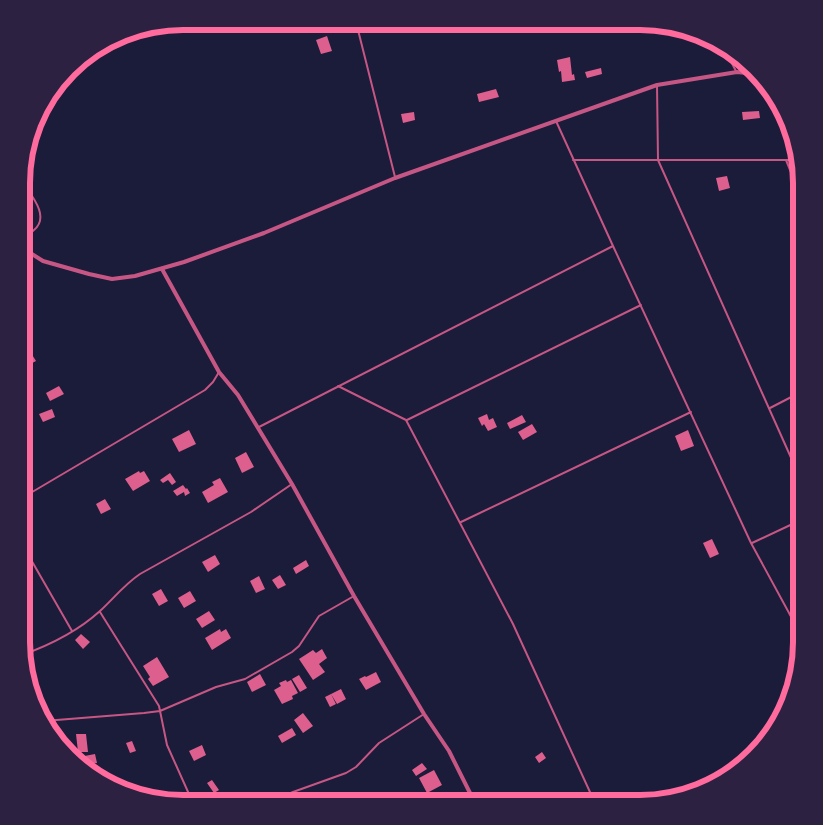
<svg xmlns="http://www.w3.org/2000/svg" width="823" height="825" font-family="'Open Sans',sans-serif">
	<rect width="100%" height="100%" fill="#1b1b3a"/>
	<path fill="#dd5f8e" d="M327,36L332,51L321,54L316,40Z
		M570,57L572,75L574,74L575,80L562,82L561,71L559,72L557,60Z
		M601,68L602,74L587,78L585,72Z
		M496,89L499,97L479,102L477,94Z
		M759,111L760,118L743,120L742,112Z
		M414,112L415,120L403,123L401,114Z
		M727,176L730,188L719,191L716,178Z
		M31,353L36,361L23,368V358Z
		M59,386L64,394L50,401L46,393Z
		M52,409L55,417L43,422L39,414Z
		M487,414L489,420L493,418L497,427L488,431L484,424L482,426L478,418Z
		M522,415L526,422L510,429L507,423Z
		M532,424L537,432L523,440L518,432Z
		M189,430L196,444L179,452L172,439Z
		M688,430L694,446L681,451L675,436Z
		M246,452L254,467L242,473L235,458Z
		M139,471L140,473L144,471L150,481L133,491L125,479Z
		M170,473L176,482L172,485L168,480L163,483L160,480Z
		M220,478L228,492L208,503L202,492L214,485L212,482Z
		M183,485L186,489L187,488L190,493L185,496L184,492L177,496L173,491Z
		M105,499L111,509L101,514L96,504Z
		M712,539L719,554L710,558L703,543Z
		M215,555L220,564L208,572L202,562Z
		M306,560L309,566L296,574L293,568Z
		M280,575L286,585L278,589L272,580Z
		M259,576L265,589L256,593L250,581Z
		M161,589L168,601L159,606L152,594Z
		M190,591L196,601L184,608L178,598Z
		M209,611L215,620L202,628L196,619Z
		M220,629L221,632L226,629L231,638L212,650L205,638Z
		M81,634L90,642L83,649L75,640Z
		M322,649L327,658L319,664L325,672L313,680L299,659L313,650L316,653Z
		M157,657L169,677L153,686L148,679L150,677L143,666Z
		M376,672L381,682L366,690L359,679L365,676L366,677Z
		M260,674L266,685L252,692L247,682Z
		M299,675L307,688L300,692L292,679Z
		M286,680L287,682L291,680L298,693L292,696L293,699L282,704L274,690L281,686L279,683Z
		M341,689L346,699L337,704L331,694Z
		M331,694L336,704L330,707L325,697Z
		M303,713L313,726L303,733L294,720Z
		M292,728L296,735L282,743L278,736Z
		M76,734H86L88,752H78Z
		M132,741L136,751L130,753L126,743Z
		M202,745L206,755L194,761L189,751Z
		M542,752L546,758L539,763L535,757Z
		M95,754L97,763L83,765L74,758Z
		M422,763L427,769L416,776L412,770Z
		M434,770L442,785L427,793L419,778Z
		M212,780L219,790L214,793L207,783Z"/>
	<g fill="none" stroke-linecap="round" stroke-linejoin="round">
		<path stroke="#c65784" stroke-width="2" d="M356,22L395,177
			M721,43L736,71
			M657,85L658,160L801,480
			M556,121L613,246L751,543L801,635
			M573,160H799
			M786,160L801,197
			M24,237C27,235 31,233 34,230C50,217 32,196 24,184
			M338,386L406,420L513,624L595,803
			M770,408L801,392
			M407,420L641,305
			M259,427L613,246
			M22,498L205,390L213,382L219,372
			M461,522L691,412
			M752,543L801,520
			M22,544L72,631
			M100,612L159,706L167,745L193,803
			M22,655C50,645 78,631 100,611C113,599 125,584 140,574L251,512L292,484
			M44,721L144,713L160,711L216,687L245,679L292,652L299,646L319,616L354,596
			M270,803L293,792L346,773L356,767L379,743L424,714"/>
		<path stroke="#c65784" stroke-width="4" d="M24,249L43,261L89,274L112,279L135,276L184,262L264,233L395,178L657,85L737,72L756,74
			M162,269L219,372L238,395L292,484L354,596L424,714L449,751L475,803"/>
	</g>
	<path d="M0 0H823V825H0ZM183 30H640A153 153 0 0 1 793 183V642A153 153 0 0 1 640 795H183A153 153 0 0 1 30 642V183A153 153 0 0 1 183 30Z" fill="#2d2142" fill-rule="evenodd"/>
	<path fill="none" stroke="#ff6b9d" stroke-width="6" d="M183 30H640A153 153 0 0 1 793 183V642A153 153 0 0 1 640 795H183A153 153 0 0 1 30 642V183A153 153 0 0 1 183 30Z"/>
</svg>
